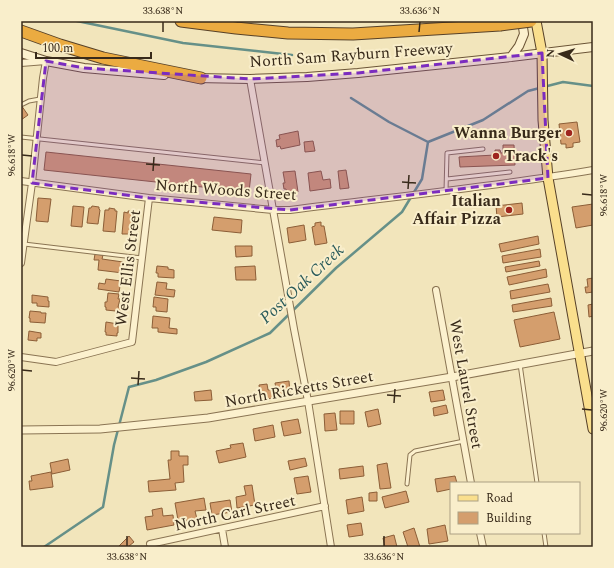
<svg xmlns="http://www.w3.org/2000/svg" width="614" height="568" font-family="Spectral,serif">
	<rect width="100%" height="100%" fill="#f2e5bb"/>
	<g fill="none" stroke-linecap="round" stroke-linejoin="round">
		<path stroke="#669088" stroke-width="2.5" d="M77,21L183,43L292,55
			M351,98L389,122L428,142
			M44,547L103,507L114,445L129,387L156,380L206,362L270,333L336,268L402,212L422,179L428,142L483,120L528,91L563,82L593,86"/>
	</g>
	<path fill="#d49e6d" stroke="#8c5e37" d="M21,105L28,115L21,120Z
		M577,122L580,142L573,143V147L566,148V144H561L559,124Z
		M298,131L300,145L281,149L280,146L277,147L276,140L280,139L279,135Z
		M313,141L315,151L305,152L304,142Z
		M503,145H514L515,165L460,167L459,157L495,155V150H500L501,153H503Z
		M46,152L251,174L249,192L44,170Z
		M346,170L349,188L340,189L338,171Z
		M295,171L298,192L287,193L286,189H284L283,183H285L283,172Z
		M321,171L323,180L330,179L331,188L310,191L308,173Z
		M38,198L51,199L48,222L36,221Z
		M522,203L523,214L497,217L496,206Z
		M593,204V225L576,228L572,207Z
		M73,206L84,207L82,227L71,226Z
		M92,206L99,207V209L100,210L98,224L87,223L89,208H91Z
		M109,208L115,209V211H117L115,232L103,231L105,210H109Z
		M128,211H132V213L136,214L134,232L129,231V234H122L124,212L128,213Z
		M214,217L242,220L241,233L212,230Z
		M321,222V226H324L327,243L315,245L312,227L315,226V223Z
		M304,225L306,240L289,243L287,228Z
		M538,236L539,244L501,252L499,244Z
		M235,246H252V256L236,257Z
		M540,249L541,257L503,263L502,256Z
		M95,254L103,255L102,259L123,262L122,269H124L123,273L98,270L99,260H94Z
		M539,261L540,266L506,272L505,267Z
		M157,266L168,267V269L174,270V278L158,277V273H156Z
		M255,266L256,280H236L235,267Z
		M546,269L547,277L509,285L507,277Z
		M593,278V292L586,293L585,287H588L587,279Z
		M106,279L121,281L119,292L98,289L99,283L105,284Z
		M157,282L167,283L166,289L175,290L174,297L155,295Z
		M548,284L550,292L511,299L510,291Z
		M108,293L119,294L118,299H120L118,307L125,308V312L106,310V307H105V302H107Z
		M32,295L48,297V301H49V307L37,306V303H32Z
		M154,297L168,299L167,312L156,311V307H153Z
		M551,298L552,306L513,312L512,305Z
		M593,304V316L589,317L588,305Z
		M30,311L41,312V313H46L45,323L30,322V318H29Z
		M554,312L560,339L520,347L514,320Z
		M153,316L170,318L169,328L177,329V334L158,332V328H152Z
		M106,322L118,324V333H117V336L106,335V332H105Z
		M29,331L41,333V338H37V341L28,340Z
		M289,381L290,393H285V396L261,400L259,385L267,384L268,390L276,389L275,383Z
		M211,390L212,400L195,401L194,392Z
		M443,390L445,400L431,402L429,392Z
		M446,405L448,413L434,416L433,408Z
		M378,409L381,424L368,427L365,412Z
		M340,411H354V424H340Z
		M335,413L337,430L325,431L324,414Z
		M298,419L301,433L284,436L281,422Z
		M273,425L275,437L255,441L253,429Z
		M243,443L246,457L219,463L216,451L231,448L230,445Z
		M171,451H179V456H188V465H183L184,482L175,483L176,490L149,492L148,481L170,479L168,460H171Z
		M305,458L307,466L290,470L288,461Z
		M68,459L70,470L52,474L50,463Z
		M387,463L391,488L380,489L377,465Z
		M363,466L364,476L340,479L339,469Z
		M51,472L53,487L30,490L29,481H32L31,476Z
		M308,476L311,492L297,494L294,478Z
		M455,476L457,483H451V489L437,492L435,479Z
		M252,485L255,505L237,508L236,497L246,495L244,486Z
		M406,491L409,502L385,508L382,497Z
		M377,492V501H369V493Z
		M362,497L364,511L348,514L346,500Z
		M204,498L206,510L195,511L197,519L186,521V518L178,520L175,503Z
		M230,500L232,512L212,515L210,503Z
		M162,508L163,516L173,515L174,525L147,530L145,517L153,516L152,510Z
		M361,523L363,535L349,537L347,525Z
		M445,525L448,541L429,544L427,529Z
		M414,528L420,547H408L403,532Z
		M394,535L397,547H385L383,538Z
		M129,536L134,542L129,546L130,547H118Z"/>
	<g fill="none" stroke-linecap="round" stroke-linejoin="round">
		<defs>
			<path id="service" d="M21,105L29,101L40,99
				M21,137L265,163
				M447,179L510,172
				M446,191L447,153L483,149
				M24,244L142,258
				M520,364L537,483
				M407,484L410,455L415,451L464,441
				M544,533L546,547"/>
			<path id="minor" d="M21,63L46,61L43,78L32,183L21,263
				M250,79L294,329L308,401L331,547
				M21,181L149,198L273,210H290C391,197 493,187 593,170
				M436,290L471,483
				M21,357L56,362L132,342L149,198
				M222,529L225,547
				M480,533L483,547
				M150,544L325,506"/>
			<path id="tertiary" d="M21,430L100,429L208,418L452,377L593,351"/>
			<path id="secondary" d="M21,53L46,61L84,68L164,75
				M511,57L519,46L524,34L522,21
				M196,78L250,79L307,77L358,73L511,57L593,47"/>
			<path id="primary" d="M536,21L542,53L543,120L548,178L593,429"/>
			<path id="motorway" d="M181,21L236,28L288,33L353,34L500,25
				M21,31L60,45L103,58L201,78"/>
		</defs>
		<use href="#service" stroke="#8a7453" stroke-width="5"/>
		<use href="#minor" stroke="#8a7453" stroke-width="8"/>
		<use href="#tertiary" stroke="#8a7453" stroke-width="9"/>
		<use href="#secondary" stroke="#6c5537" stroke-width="10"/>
		<use href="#primary" stroke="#574128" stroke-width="11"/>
		<use href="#motorway" stroke="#574128" stroke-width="13"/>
		<use href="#service" stroke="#fcf1ce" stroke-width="3"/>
		<use href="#minor" stroke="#fcf1ce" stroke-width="6"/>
		<use href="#tertiary" stroke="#fcf1ce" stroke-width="7"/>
		<use href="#secondary" stroke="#fcf1ce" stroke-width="8"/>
		<use href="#primary" stroke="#fadf8d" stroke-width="9"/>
		<use href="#motorway" stroke="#ebab41" stroke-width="11"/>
		<defs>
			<path id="motorway-bridge" d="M500,25L531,21"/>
		</defs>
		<use href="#motorway-bridge" stroke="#574128" stroke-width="13" stroke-linecap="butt"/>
		<use href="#motorway-bridge" stroke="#ebab41" stroke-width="11"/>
	</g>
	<path fill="#7b2cbf" fill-opacity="0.2" stroke="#7b2cbf" stroke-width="3" stroke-dasharray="8 5" stroke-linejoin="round" d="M542,53L548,178L290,210L149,198L32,183L46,61L84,68L250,79L358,73Z"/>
	<path fill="none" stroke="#382a1a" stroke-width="1.5" d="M163,32V22M419,32L420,22M22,155L32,156M146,164L160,165M153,171L154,157M402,182L416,183M408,189L409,175M582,194L592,195M22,370L32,371M131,378L145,379M138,385L139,371M387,395L401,396M394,403L395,389M582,409L592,410M127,546V536M384,546V536"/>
	<g fill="#9f251e" stroke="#f9eecb" stroke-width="1.5">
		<circle cx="569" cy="133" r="4"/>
		<circle cx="496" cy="156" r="4"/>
		<circle cx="509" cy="210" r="4"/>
	</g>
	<g text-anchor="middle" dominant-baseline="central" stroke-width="4" stroke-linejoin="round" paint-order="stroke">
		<g font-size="16" fill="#382a1a" stroke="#f9eecb">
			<text transform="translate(351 55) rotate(-4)">North Sam Rayburn Freeway</text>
			<text transform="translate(226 190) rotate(4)">North Woods Street</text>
			<text transform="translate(128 268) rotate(-83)">West Ellis Street</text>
			<text transform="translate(466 384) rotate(80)">West Laurel Street</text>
			<text transform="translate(299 389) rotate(-10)">North Ricketts Street</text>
			<text transform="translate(235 513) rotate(-12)">North Carl Street</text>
		</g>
		<g font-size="16" font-weight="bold" fill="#382a1a" stroke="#f9eecb" text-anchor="end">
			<text x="561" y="133">Wanna Burger</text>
			<text x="504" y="156" text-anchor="start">Track's</text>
			<text x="501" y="201">Italian<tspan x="501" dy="18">Affair Pizza</tspan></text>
		</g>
		<g font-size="17" font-style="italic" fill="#275959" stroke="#f9eecb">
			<text transform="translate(302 284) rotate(-43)">Post Oak Creek</text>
		</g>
	</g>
	<rect width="614" height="568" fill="none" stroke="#f9eecb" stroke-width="44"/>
	<rect x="450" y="482" width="130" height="52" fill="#f9eecb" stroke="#aca084"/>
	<rect x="458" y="495" width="20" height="6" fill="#fadf8d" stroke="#aca084"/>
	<text x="486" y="502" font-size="12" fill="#382a1a">Road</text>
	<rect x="458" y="512" width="20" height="12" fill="#d49e6d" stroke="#aca084"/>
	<text x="486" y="522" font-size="12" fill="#382a1a">Building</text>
	<g transform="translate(560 54) rotate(274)" stroke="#f9eecb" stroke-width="3" paint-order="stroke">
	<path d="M0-3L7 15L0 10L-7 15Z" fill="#382a1a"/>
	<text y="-6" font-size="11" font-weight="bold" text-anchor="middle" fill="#382a1a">N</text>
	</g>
	<path d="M36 52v6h115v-6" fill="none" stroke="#382a1a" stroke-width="2"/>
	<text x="42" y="52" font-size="12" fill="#382a1a" stroke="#f9eecb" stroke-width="3" paint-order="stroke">100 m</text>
	<rect x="22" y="22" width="570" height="524" fill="none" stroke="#382a1a" stroke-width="1.5"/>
	<g font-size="10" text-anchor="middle" fill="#382a1a">
		<text x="163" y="14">33.638°N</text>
		<text x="420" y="14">33.636°N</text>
		<text transform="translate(11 155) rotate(-90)" y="4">96.618°W</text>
		<text transform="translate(603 195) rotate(-90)" y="4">96.618°W</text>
		<text transform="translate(11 370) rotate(-90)" y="4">96.620°W</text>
		<text transform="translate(603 410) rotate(-90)" y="4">96.620°W</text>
		<text x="127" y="560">33.638°N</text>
		<text x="384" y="560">33.636°N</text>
	</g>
</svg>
